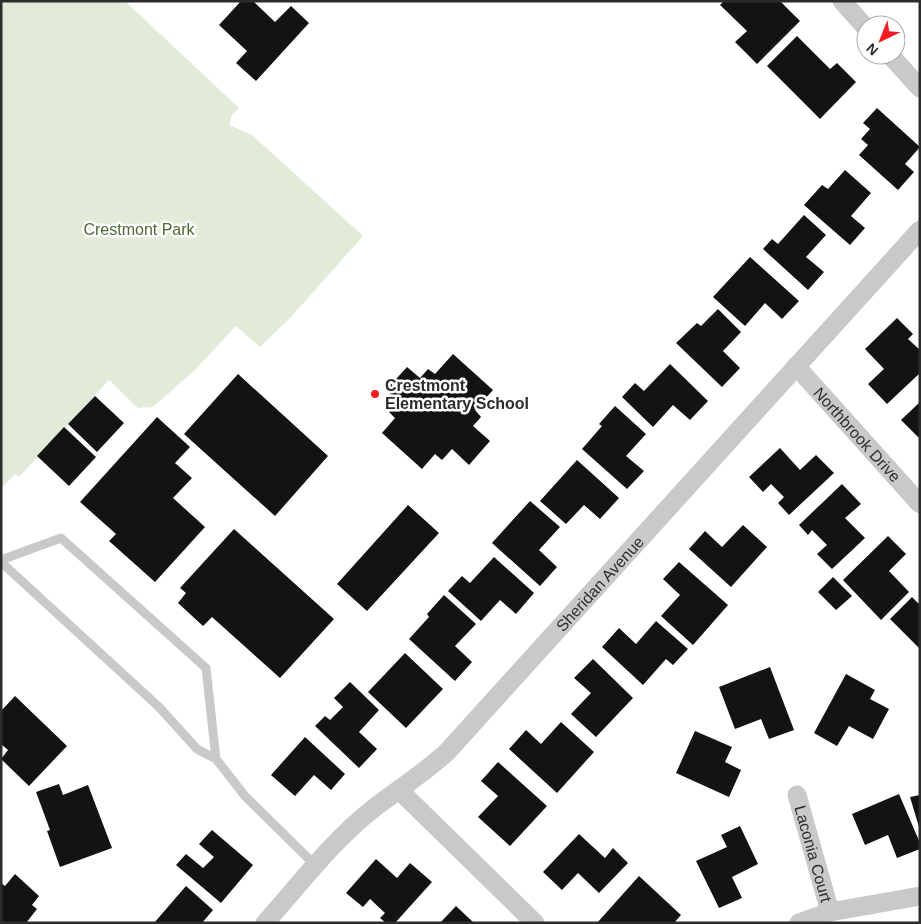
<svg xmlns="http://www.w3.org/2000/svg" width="921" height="924" font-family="Arial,sans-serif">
	<rect width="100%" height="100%" fill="#fff"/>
	<path fill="#e1ebd7" d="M1,1H125L239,108L232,115L229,125L252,135L363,236L291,317L260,347L236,326L195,370L153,407L138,408L109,380L19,477L15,474L1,488Z"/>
	<path fill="#131313" d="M241,1H253L275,22L291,6L309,23L256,81L236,63L247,51L219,25Z
		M724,1H780L800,21L757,64L735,42L747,31L720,5Z
		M797,36L830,69L837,63L856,82L820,119L767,66Z
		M877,108L920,147L905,164L914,172L898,190L859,155L868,145L861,139L870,129L863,123Z
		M845,170L871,193L851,216L865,228L850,245L804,205L822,185L828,189Z
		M804,215L826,235L806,257L824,272L808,290L763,249L772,239L778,244Z
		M750,257L799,301L782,319L765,303L745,326L713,297Z
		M718,309L741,332L723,351L740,368L722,387L676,343L697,323L701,326Z
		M897,318L913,334L908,339L920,350V373L887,404L868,384L884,369L865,349Z
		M453,354L493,390L475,410L481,417L473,426L490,441L469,465L452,449L442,460L435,454L422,469L382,433L395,418L389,412L399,401L386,390L407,367L420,378L428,369L435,374Z
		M670,364L708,401L690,420L673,405L653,427L622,397L635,383L644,391Z
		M238,374L328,456L275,516L184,434Z
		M95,396L124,423L97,452L68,424Z
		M920,402V437L919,438L901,420Z
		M615,406L646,434L626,456L644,471L627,489L582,449L602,426L599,424Z
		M157,417L190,447L175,463L192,478L173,498L205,527L155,582L109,541L116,534L80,502Z
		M64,427L96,457L69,486L37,456Z
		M780,448L800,470L816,455L834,473L789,515L778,503L784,497L771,484L763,492L749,477Z
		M577,460L619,498L600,519L584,505L566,524L540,501Z
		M842,484L861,504L845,518L865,538L832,569L817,554L827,545L812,530L808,535L799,525Z
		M530,501L560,527L539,550L557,567L540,586L492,543Z
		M408,505L439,533L367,611L337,584Z
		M743,525L767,547L731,587L689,549L705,531L722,547Z
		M234,529L334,619L280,678L212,617L203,626L178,603L186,593L180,588Z
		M888,536L906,554L889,571L909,592L881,620L843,580Z
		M494,557L534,593L516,614L500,600L481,621L448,591L462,576L470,583Z
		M679,562L728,605L693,645L661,616L680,595L663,579Z
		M833,577L852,596L836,610L818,592Z
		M444,595L476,624L455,646L472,662L455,681L409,639L429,617L427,614Z
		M912,597L920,605V649L890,619Z
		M656,621L688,649L673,665L666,659L643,685L602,647L619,628L636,644Z
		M405,653L443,689L406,728L368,692Z
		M593,659L633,698L596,737L571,714L591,693L574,678Z
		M770,667L794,730L769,739L761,719L735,729L719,687Z
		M846,674L875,690L870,699L889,709L873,739L849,726L837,746L814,733Z
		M350,682L379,710L359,732L377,749L359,768L315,726L325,716L330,720L343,707L334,698Z
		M15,696L67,746L29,786L1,759L8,750L1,744V711Z
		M561,722L594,752L557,793L509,749L526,730L541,744Z
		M695,731L732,747L725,762L741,770L729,797L676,773Z
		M305,737L345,774L331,790L314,775L295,796L271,775Z
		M498,762L547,806L510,846L478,817L498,796L481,781Z
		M59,784L63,795L88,785L112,848L60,867L47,831L50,830L36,792Z
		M899,794L920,843V849L897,858L888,835L865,845L852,814Z
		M920,795V827H919L910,797Z
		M740,826L758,864L732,877L742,898L719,908L696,861L727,847L721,835Z
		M212,830L253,865L221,903L176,865L186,854L203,868L214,857L199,844Z
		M579,834L605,858L613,848L628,863L599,893L578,873L562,890L543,872Z
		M376,859L397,878L410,863L432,882L395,923H386L380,918L385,913L370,899L363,907L346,893Z
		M15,874L39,896L32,905L37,909L26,923H4L1,920V883L5,886Z
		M639,876L681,915L674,923H597Z
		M186,886L213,910L202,923H154Z
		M456,906L474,923H440Z"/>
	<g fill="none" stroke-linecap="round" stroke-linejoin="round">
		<path stroke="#c9c9c9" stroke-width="9" d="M1,560L61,538L206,668L216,759
			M1,562L159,707L197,749L216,759L245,796L316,866"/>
		<g stroke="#c9c9c9" stroke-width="19">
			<path d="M842,1L866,28"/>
			<path d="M890,55L920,88"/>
			<path id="s1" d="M796,366L920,504"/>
			<path d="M400,791L535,923"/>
			<path id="s2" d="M797,795L830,912"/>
			<path id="s3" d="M265,923C300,884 333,840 374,808C399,789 424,773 447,752L920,230"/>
			<path d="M799,923L830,912L920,896"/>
		</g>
	</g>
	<circle fill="#f31d22" stroke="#fff" stroke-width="2" cx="375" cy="394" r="5"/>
	<g text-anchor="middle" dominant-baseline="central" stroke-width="5" stroke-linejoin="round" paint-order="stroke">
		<g font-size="16" fill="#4c6a36" stroke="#fff">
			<text x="139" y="229">Crestmont Park</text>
		</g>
		<g font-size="16" font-weight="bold" fill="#2c2c2c" stroke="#fff" text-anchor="start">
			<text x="385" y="385">Crestmont<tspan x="385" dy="18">Elementary School</tspan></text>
		</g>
		<g font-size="16" fill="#2c2c2c" stroke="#fff">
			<text stroke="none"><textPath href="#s1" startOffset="92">Northbrook Drive</textPath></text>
			<text stroke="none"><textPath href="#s3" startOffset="478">Sheridan Avenue</textPath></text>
			<text stroke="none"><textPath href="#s2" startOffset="61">Laconia Court</textPath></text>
		</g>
	</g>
	<rect width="921" height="924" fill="none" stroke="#2c2c2c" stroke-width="5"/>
	<g transform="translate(881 40) rotate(223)"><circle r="24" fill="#ffffff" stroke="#ababab"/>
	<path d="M0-4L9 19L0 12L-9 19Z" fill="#f31d22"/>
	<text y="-8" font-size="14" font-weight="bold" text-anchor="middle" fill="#2c2c2c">N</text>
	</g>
</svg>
